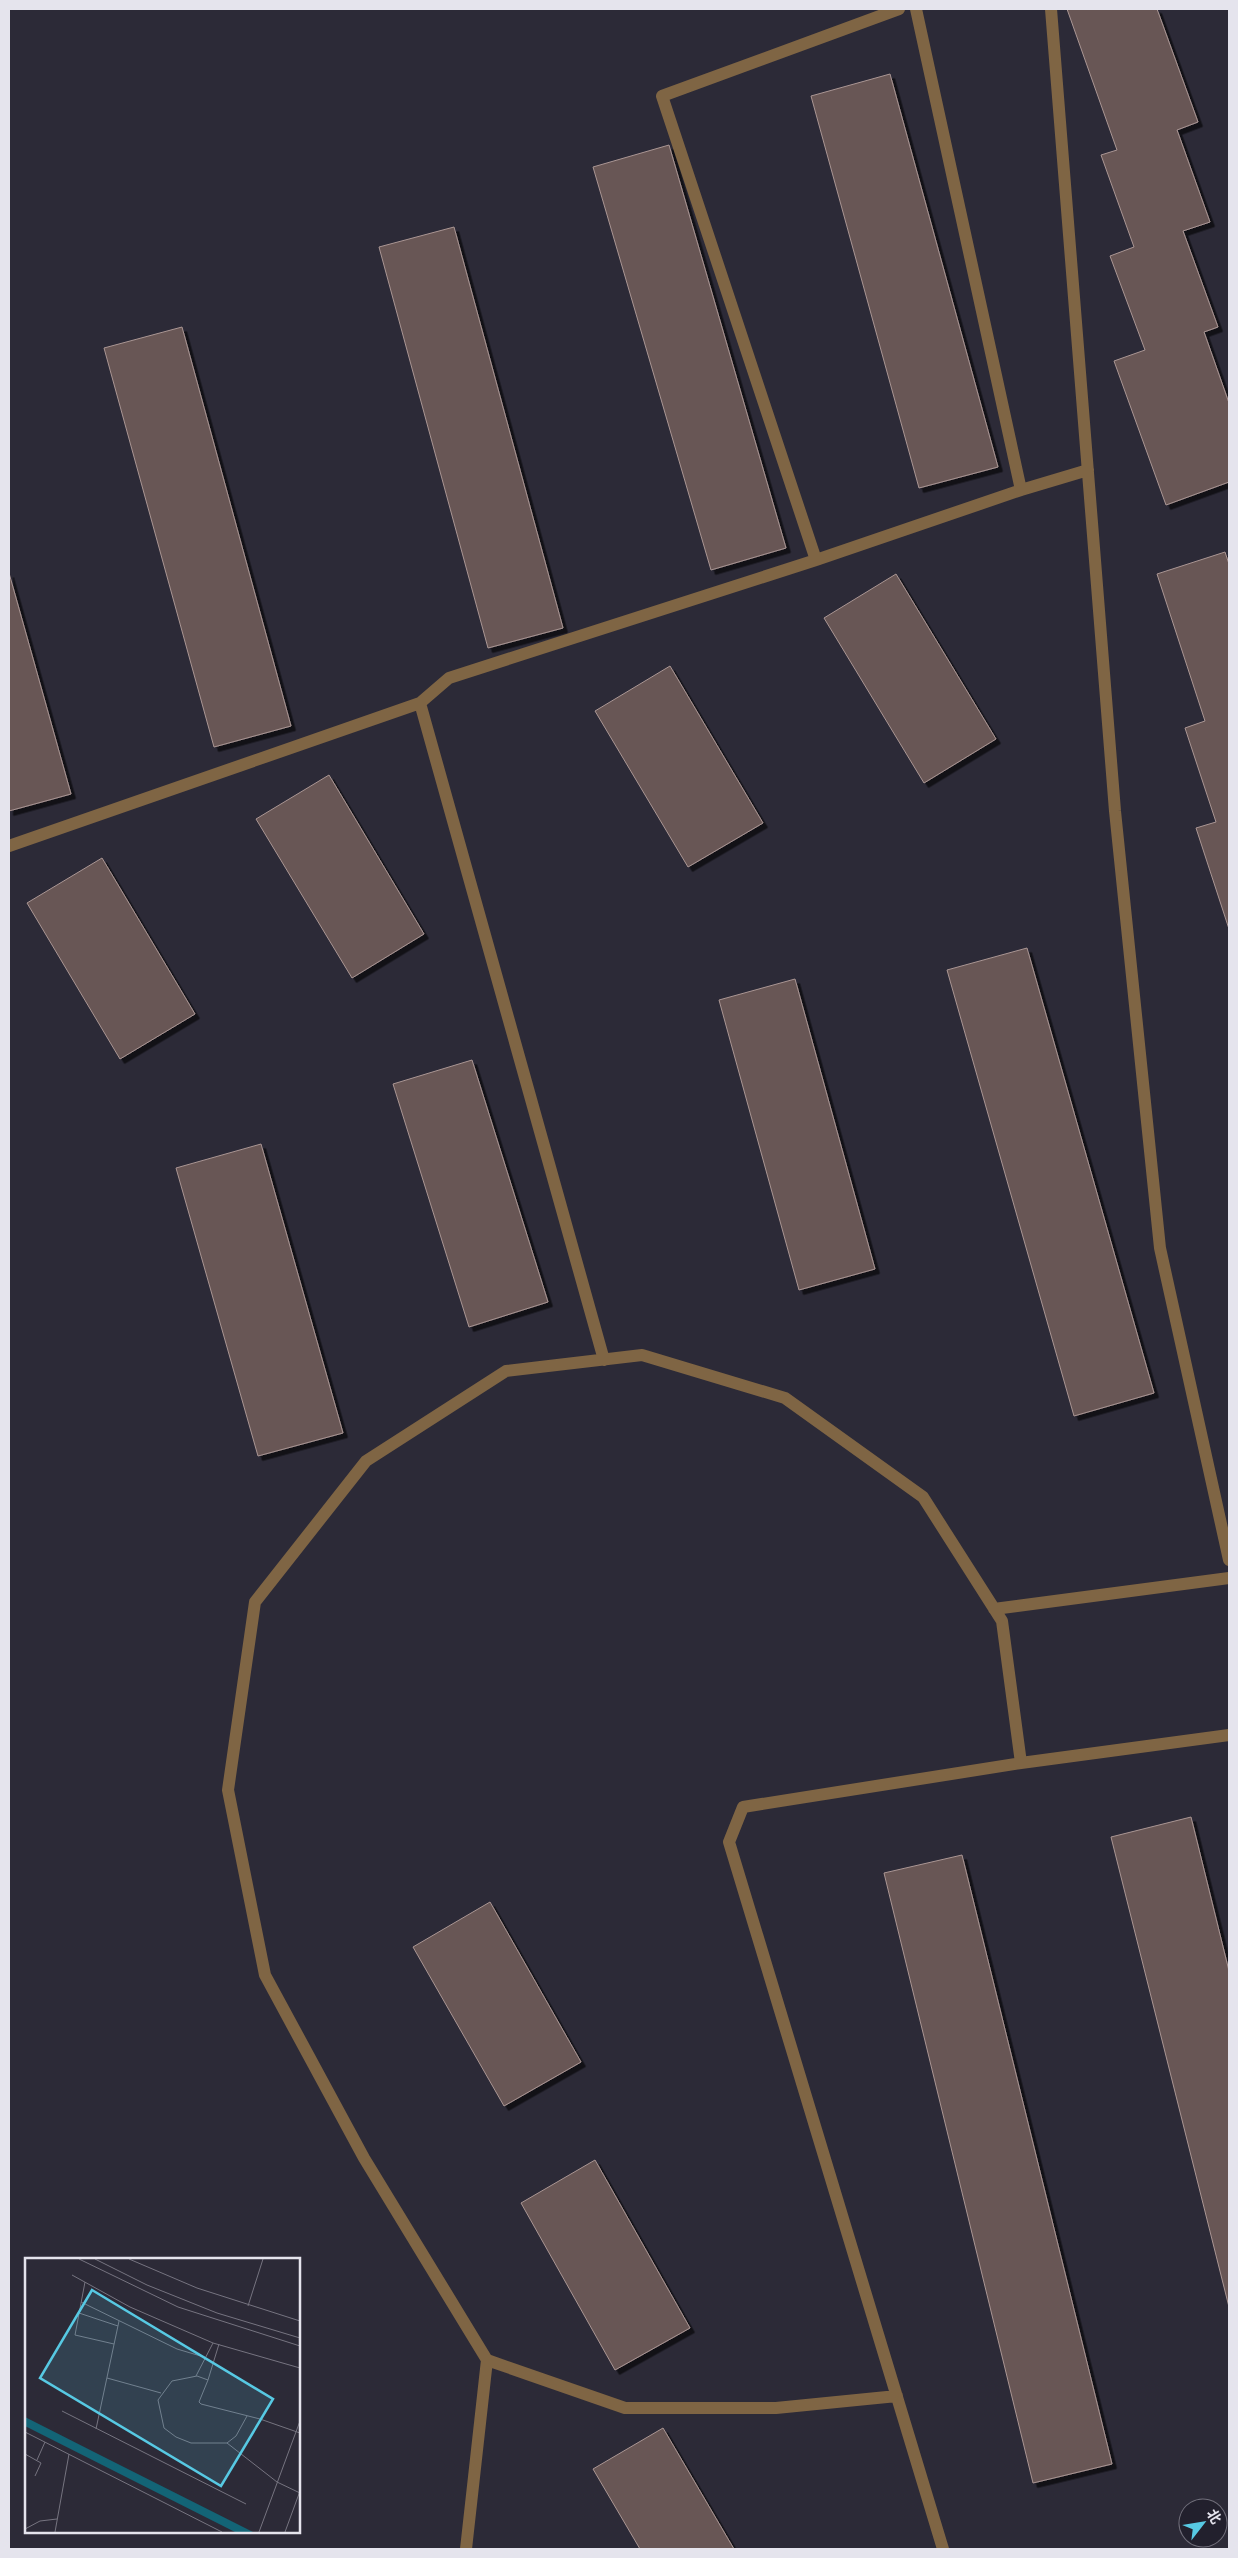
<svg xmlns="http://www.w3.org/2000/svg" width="1238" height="2558" font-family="'Noto Serif','Noto Sans SC',serif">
	<defs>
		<filter id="shadow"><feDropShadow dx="4.5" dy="4.5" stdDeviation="0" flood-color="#0009"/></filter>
	</defs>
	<rect width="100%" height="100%" fill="#2c2a37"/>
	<path fill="#685654" stroke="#aa9694" filter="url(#shadow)" d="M1067,9H1157L1198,122L1177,130L1210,222L1183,231L1218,327L1204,332L1229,403V482L1166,505L1114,361L1145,350L1110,256L1134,247L1101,155L1117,150Z
		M890,74L998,467L919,488L811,96Z
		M669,145L786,548L711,570L593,167Z
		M454,227L563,628L488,648L379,247Z
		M182,327L291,726L214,747L104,348Z
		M1225,552L1229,564V929L1196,828L1216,822L1185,728L1205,721L1157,574Z
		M9,573L71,794L9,811Z
		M896,574L996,739L924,783L824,618Z
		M670,666L763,823L688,867L595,711Z
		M329,775L424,934L352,978L256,819Z
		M102,858L195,1014L120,1059L27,903Z
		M1027,948L1154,1393L1074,1416L947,970Z
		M795,979L875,1269L799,1290L719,1000Z
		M472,1060L548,1302L469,1327L393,1084Z
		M261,1144L343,1433L258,1456L176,1168Z
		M1191,1817L1229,1971V2307L1111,1837Z
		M962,1855L1112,2464L1033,2483L884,1873Z
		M490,1902L581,2062L504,2106L413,1947Z
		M595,2160L690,2328L615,2370L521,2203Z
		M663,2428L734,2549H640L593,2469Z"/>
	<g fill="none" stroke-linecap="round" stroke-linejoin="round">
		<path stroke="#7f6544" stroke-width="12" d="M916,9L1021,490
			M1051,9L1115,811L1160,1248L1229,1560
			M816,560L662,96L899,9
			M420,703L604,1360
			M9,846L420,703L449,678L816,560L1021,490L1088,470
			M994,1609L1229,1578
			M1021,1763L1229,1735
			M897,2396L776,2408H625L487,2360L364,2158L265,1975L228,1790L255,1602L366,1461L506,1371L642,1355L785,1398L923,1497L1002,1621L1021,1763L743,1807L729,1842L943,2549
			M466,2549L487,2360"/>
	</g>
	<g transform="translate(25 2258)">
		<rect width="275" height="275" fill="#2c2a37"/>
		<path d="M0,159L73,196L228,274H210L0,168Z" fill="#136476"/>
		<path fill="none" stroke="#767480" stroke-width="1" d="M54,1L153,49L275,88M70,1L122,27L192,55L275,80M104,1L172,30L275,63M47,17L105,49L188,85L275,110M60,24L50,77L89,86M56,44L152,91L179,99M223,48L238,1M54,55L93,68M171,118L188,85M82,120L136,135M183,122L194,86M37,153L221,246M222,158L211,178L202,185H166L151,179L139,170L133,142L147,123L172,118L183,122L174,144L176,146L235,161L275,175M71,171L94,63M0,174L197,274M202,185L252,224L275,235M0,196L16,205L10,218M12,202L20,184M0,271L15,263L32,261M30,274L44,196M234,274L275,163M260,274L275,233"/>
		<path fill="#57c9e3" fill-opacity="0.15" stroke="#57c9e3" stroke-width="2.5" d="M67,32L248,141L196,228L15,120Z"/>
		<rect width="275" height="275" fill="none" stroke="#e5e4ed" stroke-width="2.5"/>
	</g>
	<rect width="1238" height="2558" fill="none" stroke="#e5e4ed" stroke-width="20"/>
	<g transform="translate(1203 2523) rotate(59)"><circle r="24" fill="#22202d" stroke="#706e7a"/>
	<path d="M0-4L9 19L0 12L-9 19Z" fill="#57c9e3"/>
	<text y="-8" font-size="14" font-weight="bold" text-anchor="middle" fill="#e5e4ed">北</text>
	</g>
</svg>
